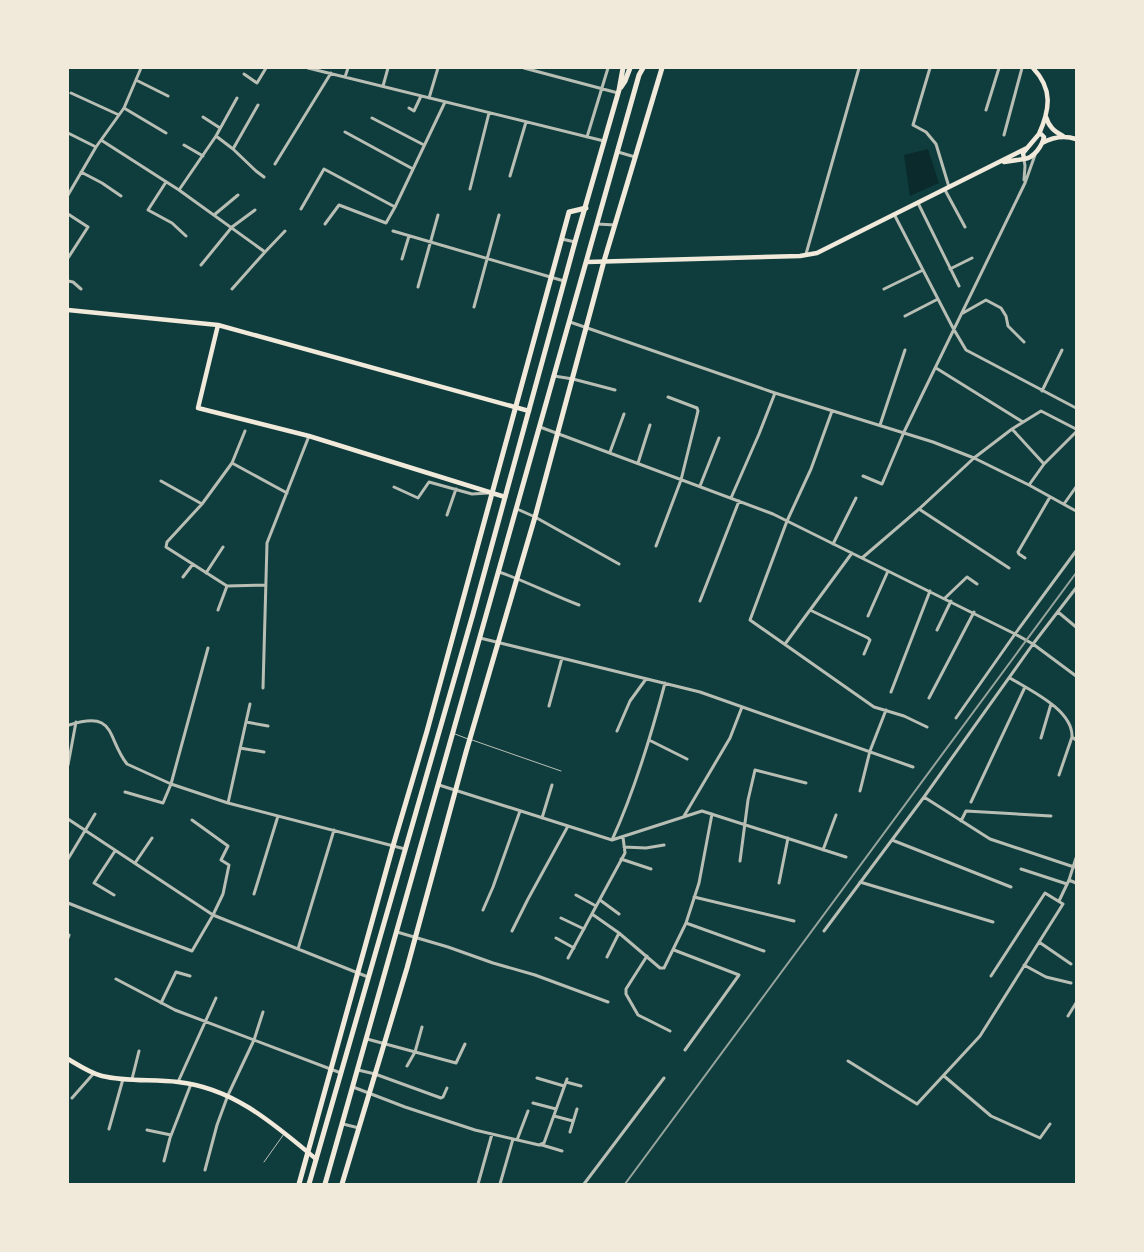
<svg xmlns="http://www.w3.org/2000/svg" width="1144" height="1252" font-family="Raleway,sans-serif">
	<rect width="100%" height="100%" fill="#0f3d3e"/>
	<path fill="#0a2a2b" d="M928,149L939,183L910,196L904,155Z"/>
	<g fill="none" stroke-linecap="round" stroke-linejoin="round">
		<path stroke="#b8beb3" stroke-width="1" d="M455,734L468,739
			M472,740L561,771
			M264,1162L284,1134"/>
		<path stroke="#b8beb3" stroke-width="3" d="M308,68L604,141
			M524,68L618,93
			M930,68L913,125L926,132L936,144L949,187
			M244,74L257,83L266,68
			M345,77L348,68
			M136,80L168,96
			M383,86L388,68
			M71,93L119,115
			M429,98L438,68
			M124,108L166,133
			M409,108L414,111L421,96
			M986,110L999,68
			M203,117L220,128
			M372,118L424,145
			M345,132L413,169
			M68,133L96,147
			M1004,135L1022,68
			M216,136L233,149L258,105
			M587,137L608,68
			M101,140L179,190L265,252L285,231
			M184,145L203,156
			M233,149L256,171L264,177
			M618,152L635,157
			M275,164L331,73
			M81,172L102,183L121,196
			M510,176L526,122
			M1024,180L1025,166L1024,159
			M166,182L148,210L172,223L186,236
			M470,189L489,113
			M179,190L216,136L237,98
			M945,190L965,227
			M68,195L96,147L124,108L141,68
			M918,203L959,286
			M301,209L324,169L395,207
			M68,214L88,227L68,258
			M894,214L953,328L966,350L1076,408
			M214,215L238,195
			M325,224L339,205L386,223L395,207L445,102
			M597,224L615,225
			M393,231L564,281
			M562,239L575,242
			M806,254L859,68
			M402,259L409,236
			M201,265L232,227L255,210
			M950,269L972,258
			M68,281L73,282L81,289
			M418,287L438,215
			M232,289L265,252
			M884,289L923,270
			M474,307L499,215
			M963,313L986,300L1001,308L1006,316L1008,326L1024,342
			M905,316L938,299
			M570,322L775,393L933,442L974,458L1029,485L1076,511
			M936,368L1023,422
			M554,376L573,379L615,390
			M1042,391L1062,350
			M832,411L811,469L787,521L750,620L874,707L904,716L927,727
			M880,425L905,350
			M540,427L773,514L1015,634L1033,644L1076,676
			M1012,429L1044,464
			M245,431L232,463L202,504L167,542L166,547L227,586L266,585
			M610,452L624,414
			M232,463L287,493
			M638,463L650,425
			M863,476L882,484L904,432L1025,183L1035,155
			M161,481L202,504
			M1029,485L1044,464L1076,432
			M700,486L719,438
			M394,487L418,498L429,482L472,494L488,493
			M731,498L759,434L775,393
			M1064,504L1076,487
			M517,509L535,517L619,564
			M919,509L1009,568
			M447,515L456,489
			M833,544L856,498
			M656,546L681,480L698,411L697,408L668,397
			M862,558L919,509L974,458L1012,429L1041,411L1076,429
			M1025,558L1019,554L1018,552L1050,497
			M499,572C526,581 552,595 579,605
			M206,573L223,547
			M183,577L193,564
			M945,598L967,577L977,584
			M700,601L739,501
			M218,610L227,586
			M810,610L868,638L870,640L864,654
			M1058,612L1076,627
			M868,616L888,571
			M937,630L951,601
			M480,638L700,692L913,767
			M785,644L852,553
			M1010,678C1031,691 1073,710 1072,737L1076,740
			M263,688L267,543L309,436
			M891,692L930,591
			M929,698L974,612
			M549,706L562,658
			M956,718L1015,634L1076,551
			M246,722L268,726
			M69,725C117,710 106,737 127,764L171,784L228,803L405,849
			M617,731L630,701L646,679
			M1041,738L1051,704
			M649,740L687,759
			M240,748L264,752
			M68,765L76,722
			M1059,775L1072,737
			M439,785L612,840L702,811L846,857
			M860,791L870,751L886,710
			M125,792L163,803L171,784L208,648
			M924,797L990,839L1074,867
			M971,802L1025,687
			M228,803L250,704
			M684,816L730,738L742,707
			M542,818L552,785
			M68,819L213,915L368,977
			M961,821L966,811L1051,816
			M612,840C635,790 651,736 665,683
			M892,840L1011,887
			M624,847L646,848L664,845
			M823,850L836,815
			M68,859L95,814
			M621,859L651,869
			M740,861L748,800L755,770L806,783
			M135,863L152,838
			M1021,869L1067,884
			M1069,880L1076,883
			M860,882L993,922
			M779,883L788,838
			M254,894L278,816
			M114,895L94,883L115,851
			M576,895L596,906
			M694,897L794,921
			M600,900L619,914
			M1059,901L1069,880L1076,858
			M68,903L131,928L192,951L213,915L223,894L229,865L221,860L228,846L192,820
			M483,910L493,887L520,811
			M592,914L619,933L660,968H664L686,923L699,883L712,814
			M561,918L584,929
			M686,923L764,951
			M512,931L528,899L568,826
			M824,931L924,797L1033,644L1076,588
			M397,932L448,947L493,963L535,975L608,1002
			M68,938L69,935
			M556,938L574,948
			M1039,942L1071,964
			M298,949L334,830
			M674,950L739,975L685,1050
			M647,956L626,989V994L638,1015L670,1031
			M607,957L619,933
			M568,958L625,853L623,837
			M1024,965L1046,977L1071,983
			M116,979L175,1010L341,1073
			M161,1003L176,972L190,976
			M1068,1016L1076,1003
			M367,1039L456,1063L465,1044
			M848,1061L917,1104L980,1036L1063,904L1045,893L991,976
			M407,1066L415,1052L422,1027
			M358,1070L375,1074L441,1098L443,1097L447,1088
			M944,1076L991,1116L1040,1138L1050,1124
			M537,1078L564,1086
			M132,1079L139,1051
			M178,1082L216,998
			M566,1082L581,1086
			M353,1087L405,1107L475,1130L539,1145L544,1143L567,1079
			M72,1098L94,1073
			M533,1103L556,1109
			M554,1116L573,1121
			M343,1124L359,1128
			M109,1129L123,1079
			M147,1130L171,1135
			M570,1132L577,1109
			M517,1140L528,1111
			M542,1145L562,1151
			M164,1161L170,1138L191,1084
			M205,1170L217,1125L228,1095L254,1040L263,1012
			M478,1184L492,1134
			M500,1184L513,1139
			M584,1184L664,1078"/>
		<path stroke="#f1e9da" stroke-width="4.5" d="M1033,68C1053,89 1050,109 1039,134
			M1046,117C1049,127 1054,131 1063,136
			M1039,134H1041L1044,137C1042,146 1034,158 1024,159L1023,153Z
			M1042,143C1053,137 1064,135 1076,139
			M1004,162L1024,159
			M587,262L800,256L817,253L1027,148
			M68,310L218,325L529,411
			M218,325L198,408L309,436L505,497
			M68,1059C78,1065 90,1073 102,1076C127,1082 153,1079 178,1082C234,1088 275,1125 316,1159"/>
		<path stroke="#f1e9da" stroke-width="5" d="M299,1184L393,846L427,731L569,212L586,208
			M342,1184L407,968L466,752L535,517L604,261L662,68"/>
		<path stroke="#f1e9da" stroke-width="5" d="M621,87L625,81L630,68
			M309,1184L473,614L575,242L619,90L623,68
			M325,1184L639,75L643,68"/>
		<path stroke="#97a49c" stroke-width="2" d="M625,1184L1076,573"/>
	</g>
	<rect width="1144" height="1252" fill="none" stroke="#f1e9da" stroke-width="138"/>
</svg>
